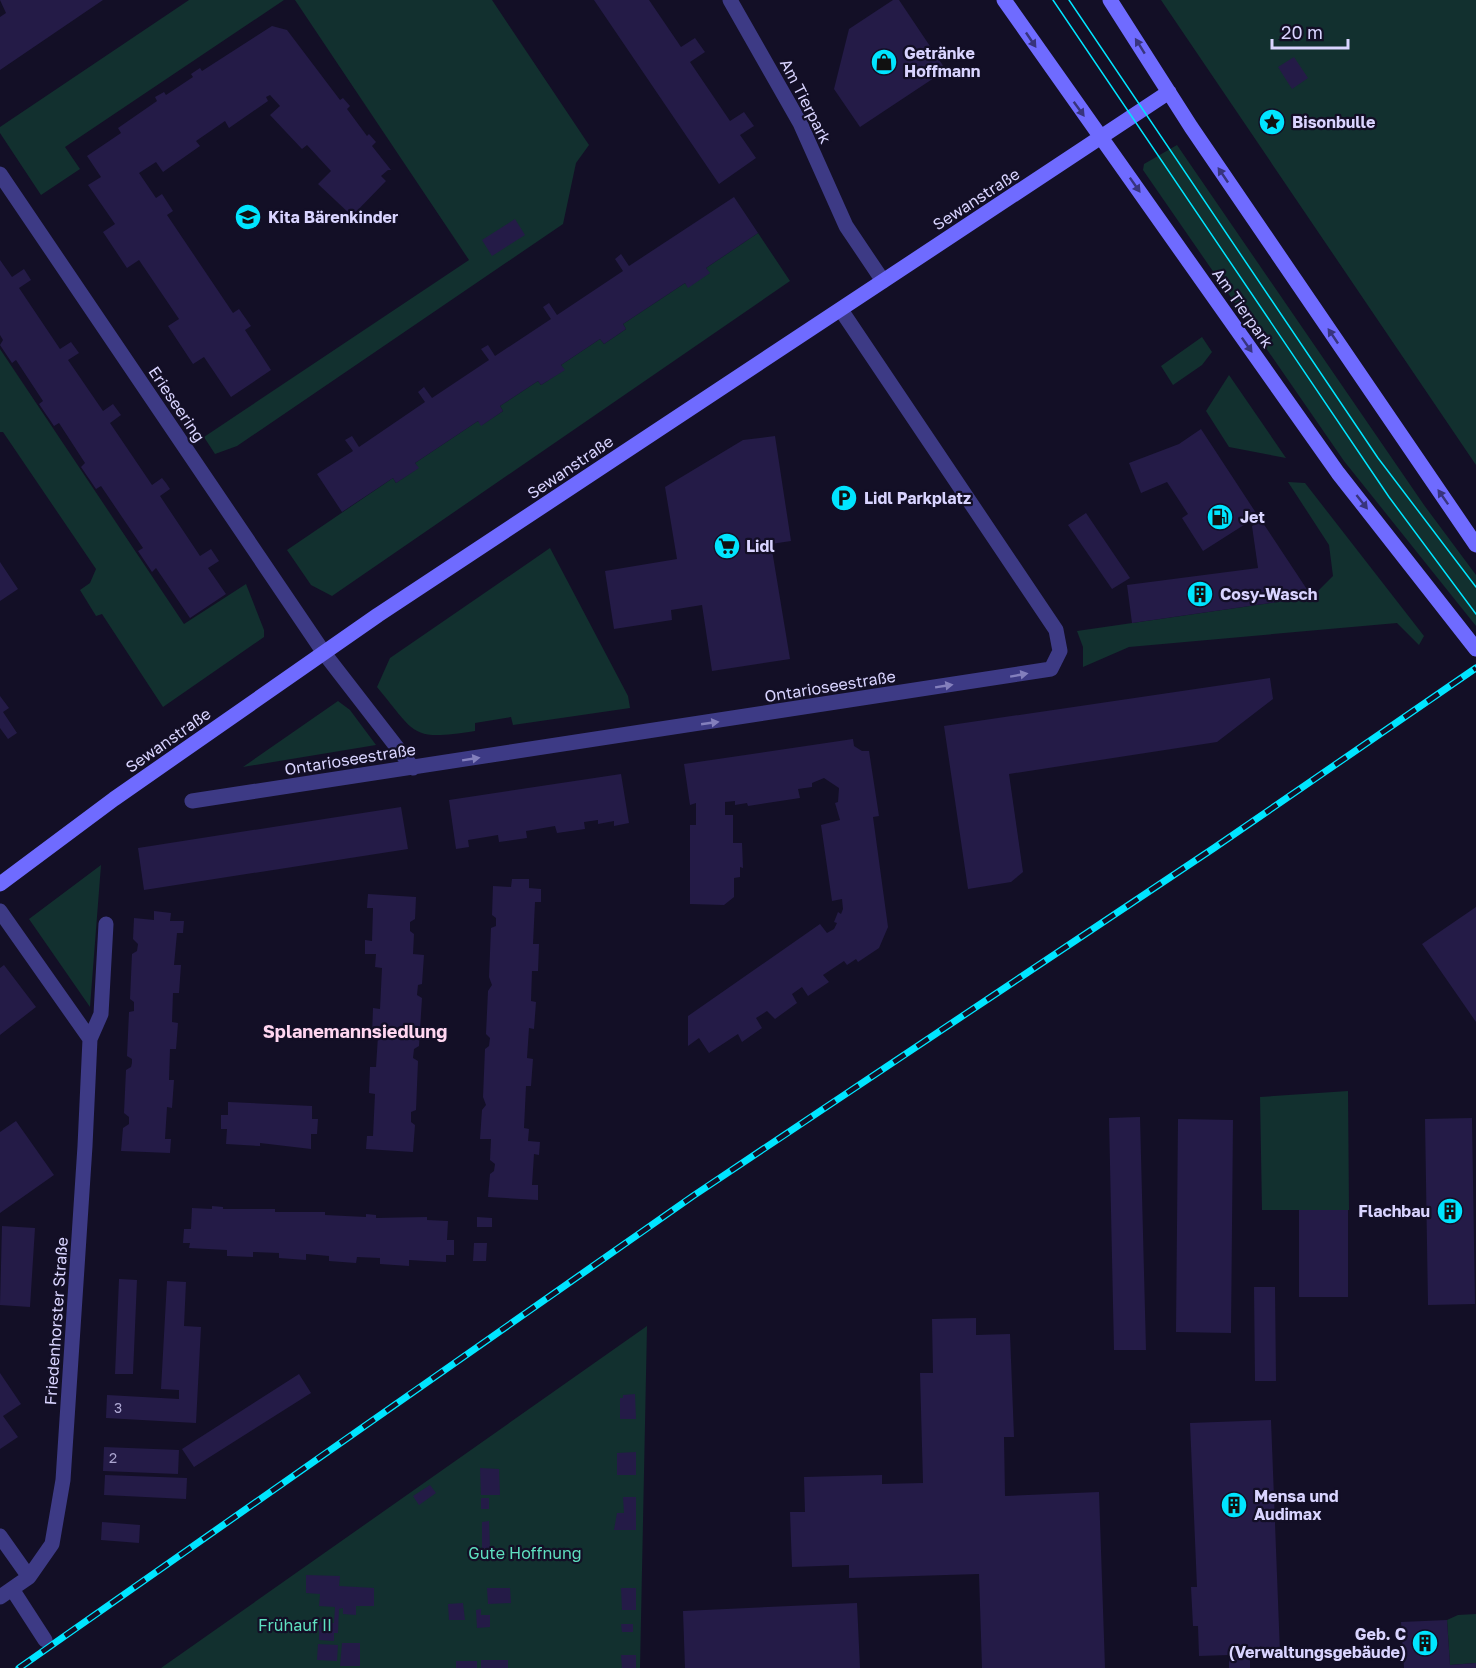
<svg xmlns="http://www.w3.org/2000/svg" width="1476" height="1668" font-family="'Golos Text',sans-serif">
	<rect width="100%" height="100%" fill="#130f26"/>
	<path fill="#12302f" d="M189,0H284L65,147L80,169L41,195L0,133V127Z
		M295,0H492L589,145L576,163L563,224L237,446L215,454L204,437L469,260Z
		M1161,0H1476V465Z
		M1177,145L1424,505L1476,575V626L1344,461L1143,170L1144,164Z
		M758,233L790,281L332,596L311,585L287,550L393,478L396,483L418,468L415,463L478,421L482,425L503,411L500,406L538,381L541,385L564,370L561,365L600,339L604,344L626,329L623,324L685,283L688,287L709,273L706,268Z
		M1202,337L1212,352L1202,365L1173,385L1161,366Z
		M0,349L184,624L246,584L264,630V637L163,707L102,614L96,616L80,590L90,583L96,569L3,432H0Z
		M1229,375L1286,458L1229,447L1206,411Z
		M1288,482L1305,483L1424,636L1419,645L1397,623L1129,647L1083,667V647L1077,631L1312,597L1333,576L1329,545Z
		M550,548L628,696L630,708L513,725L511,717L475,723V731C410,741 417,735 377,687L390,658Z
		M338,701L350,710L376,745L243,767Z
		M101,865L90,1007L29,919Z
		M1348,1091L1349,1210H1262L1260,1097Z
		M647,1326L640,1668H161Z
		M1476,1614V1663L1450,1665L1447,1620L1458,1615Z"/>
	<path fill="#241b47" d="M0,0H103L0,70V17L6,13Z
		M594,0H649L681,47L695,38L705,52L690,62L730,121L744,112L754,126L740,135L756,158L719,184Z
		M893,0H899L946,70L860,127L834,89L849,29Z
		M272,26L287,30L340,100L343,98L350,106L347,109L367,136L369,134L376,142L372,146L391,170H388L381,176L386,181L352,216L318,184L331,171L307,145L302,149L270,115L280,106L270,95L266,97L268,101L229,128L225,121L196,141L200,146L163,172L156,162L139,173L156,198L162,194L173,211L167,215L233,313L239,309L251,326L245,330L271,370L231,397L204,357L193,364L168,326L179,319L139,260L127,268L103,232L115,224L88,185L101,177L87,156L121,133L118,128L157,101L155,97L164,92L166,95L193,77L191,74L200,68L202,71Z
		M1294,57L1308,78L1292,89L1278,67Z
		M734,197L758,233L706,268L710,273L688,288L685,283L623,324L626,329L604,344L600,339L561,365L565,370L541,385L538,381L500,406L503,411L481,426L478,421L415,463L419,468L396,483L393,478L342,512L317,474L353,451L345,440L352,436L359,447L425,402L418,392L424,387L432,398L489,360L481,349L488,345L495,356L551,319L543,307L549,303L557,315L623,271L615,259L621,254L629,266Z
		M515,219L525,235L492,256L482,240Z
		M0,260L12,277L24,269L31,280L19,288L60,349L71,342L79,353L68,360L103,411L113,404L121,415L110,423L152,485L162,478L166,483L170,489L160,496L200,556L211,549L219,561L208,568L226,594L190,618L156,568L152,572L138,551L143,548L101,486L96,489L81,467L85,463L59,423L54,426L39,404L43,401L16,360L12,363L0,345L3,340L0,335Z
		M1201,429L1258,516L1203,551L1182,518L1188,514L1167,482L1141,493L1129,463L1179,444Z
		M775,436L791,541L771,544L790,659L712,671L702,605L671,610L672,620L614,629L605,571L677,559L665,487L743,440Z
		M1086,513L1130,578L1112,589L1068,525Z
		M1261,520L1312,597L1132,623L1127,585L1258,568L1252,526Z
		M0,562L18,589L0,601Z
		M1270,678L1273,699L1217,742L1009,774L1023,872L1011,882L968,889L944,726Z
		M0,696L9,708L3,712L17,733L8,739L0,728Z
		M853,739L854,746L862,751H869L879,816L873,817L888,927L879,948L858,962L856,959L847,965L844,961L823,975L829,982L808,996L802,987L792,994L797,1003L775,1019L767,1011L756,1018L762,1028L742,1042L738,1034L709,1053L699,1038L688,1046V1016L820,924L827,933L834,929L837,923L834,922L838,912L841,914L843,909L842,899L832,901L821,825L840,820L835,803L838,802L839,788L824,778L812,783V787L798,789L800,798L748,806L747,803L735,805V801L725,802V815H733V843H742L743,868L740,867V877L734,878V897L724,905L690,904V825H696V803L690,805L684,764Z
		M621,774L629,823L614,826V821L598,824V820L584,822L585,829L557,833L555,826L526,831L527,838L499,842L498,835L468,840L469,847L456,849L449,800Z
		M401,807L408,849L144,890L138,848Z
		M512,879H529V888L541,889V902H535L533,944H539L538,971H532L531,1001L536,1002L534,1029L529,1028L527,1058L533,1059L531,1086H526L524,1128L529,1129L528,1141L540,1142L539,1155L534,1154L532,1185H538V1200L488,1197L490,1174L494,1171L495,1164L490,1160L491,1139H480L482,1110L486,1105L483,1097L485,1049L489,1046L490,1038L486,1034L488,991L492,985L489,977L491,928L496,926V918L492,915L493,886L511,887Z
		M368,894L416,897L415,919L410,922V931L414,934L413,954L424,955L422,984L418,985L417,995L422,998L419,1046L414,1049L413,1058L418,1061L416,1110L411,1112V1122L415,1125L413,1152L366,1149L367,1136H373L375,1094L369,1093L370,1067H376L378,1036H372L373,1008L380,1009L382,968L375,967L376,954H365V940L372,941L373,908H367Z
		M1476,907V1022L1422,944Z
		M154,911L171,913L170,921H184L183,933H177L174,965H181L179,993H173L172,1022L178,1023L176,1049H170L169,1080H174L172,1108L167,1107L165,1139H171L170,1153L121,1151L123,1128L129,1124V1117L124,1113L126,1070L131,1067L132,1063V1059L127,1056L129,1012L134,1011V1002L130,999L132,954L137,951L138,944L133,939L134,918L154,920Z
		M4,965L36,1007L0,1035V968Z
		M228,1102L312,1106V1119H318L317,1134H311V1149L260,1143V1146L226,1144L227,1129H221V1115H228Z
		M1140,1117L1146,1350H1114L1109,1118Z
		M1472,1118L1475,1304L1428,1305L1425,1119Z
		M1178,1119L1233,1120L1231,1333L1176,1332Z
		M16,1121L54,1175L0,1213V1132Z
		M212,1206L223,1207V1209H275V1212H325V1215L366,1217V1214L376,1215V1218L427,1217V1220L448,1221L447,1240H454V1255H446V1262L409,1260V1266L380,1264V1258L357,1257L356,1263L329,1261V1256L306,1254V1260L279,1258V1253L253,1252V1257L227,1256V1250L189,1248L190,1243H183L184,1229H191L192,1208L212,1209Z
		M1299,1210H1348V1297H1299Z
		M477,1217L492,1218V1227H477Z
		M2,1226L35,1228L30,1307L0,1305Z
		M474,1243H487L486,1261H473Z
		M119,1279L137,1280L133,1374H115Z
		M167,1281L186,1282L184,1326L201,1327L196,1423L106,1418L107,1395L179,1399V1390L161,1389Z
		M1254,1287H1275L1276,1381H1255Z
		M976,1318V1335L1010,1334L1014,1437H1004L1005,1496L1099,1492L1105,1668H982L979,1574L849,1578V1565L792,1567L790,1512H805L804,1477L882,1475V1484L923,1483L920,1373H933L932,1319Z
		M0,1373L21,1404L3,1416L18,1437L0,1449Z
		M299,1374L311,1393L194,1467L182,1449Z
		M635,1394L636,1419H620V1398H623V1395Z
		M1271,1420L1280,1653L1250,1655V1668H1229V1655L1199,1656L1198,1626H1193L1191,1587H1197L1190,1423Z
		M104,1447L179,1450L178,1474L103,1471Z
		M636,1452V1475H617V1453Z
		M480,1468L499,1469L500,1495H481Z
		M105,1475L187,1478L186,1499L104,1495Z
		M430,1485L436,1493L419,1505L413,1496Z
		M623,1497H636V1530H614L617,1513H624Z
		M481,1498H489V1509H481Z
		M489,1521L490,1549H482V1522Z
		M102,1522L140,1525L139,1543L101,1540Z
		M306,1575L340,1576L339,1586L374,1588V1606H356V1615L343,1614V1608L339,1609L338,1633H334V1641L319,1640V1622L334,1623L335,1607L319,1606L320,1594L306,1593Z
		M487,1588H510L511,1603L488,1604Z
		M621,1588H636V1610H622Z
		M463,1603L465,1620H449L448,1604Z
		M857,1603L860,1668H685L683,1611Z
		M481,1609V1615H490V1627L477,1628L476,1610Z
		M1447,1620L1450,1665L1476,1663V1668H1404L1401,1622Z
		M621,1624H633V1632H622Z
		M342,1643H360V1666H340Z
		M318,1644L338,1645L337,1661L317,1660Z
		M621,1655H636V1668H622Z
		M481,1660H508V1668H481Z
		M456,1661H477V1668H456Z"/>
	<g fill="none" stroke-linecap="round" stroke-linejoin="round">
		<path stroke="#3d3a85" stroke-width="15" d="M730,0L800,123L846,226L883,281
			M0,174L324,653L413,768
			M192,801L1051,669L1060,651L1056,630L841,310
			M0,911L90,1039
			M0,1536L29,1577
			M12,1589L45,1640
			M0,1597L29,1577L52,1544L63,1480L85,1146L90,1039L101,1014L106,924"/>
		<path stroke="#6f6bff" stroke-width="15" d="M1004,0L1338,473L1476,649
			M1110,0L1191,127L1476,545
			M0,884L114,799L378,615L1169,92"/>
		<path stroke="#00e5ff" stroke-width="1.5" d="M1053,0L1389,497L1476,614
			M1069,0L1378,458L1476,587"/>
		<defs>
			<path id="rail" d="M19,1668L693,1196L1214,848L1476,668"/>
		</defs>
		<use href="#rail" stroke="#00e5ff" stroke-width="7"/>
		<use href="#rail" stroke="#130f26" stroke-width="4.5" stroke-dasharray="14" stroke-linecap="butt"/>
	</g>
	<defs><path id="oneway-solid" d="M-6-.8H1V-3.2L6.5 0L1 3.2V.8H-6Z" transform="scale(1.5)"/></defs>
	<g fill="#38347d">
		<use href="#oneway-solid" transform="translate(1031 40) rotate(56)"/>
		<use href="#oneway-solid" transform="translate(1140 46) rotate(-122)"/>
		<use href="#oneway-solid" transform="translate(1079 109) rotate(54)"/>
		<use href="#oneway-solid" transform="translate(1223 175) rotate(-124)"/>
		<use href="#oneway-solid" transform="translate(1135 185) rotate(55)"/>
		<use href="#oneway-solid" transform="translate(1333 336) rotate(-124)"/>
		<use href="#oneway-solid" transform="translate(1247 345) rotate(55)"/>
		<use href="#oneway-solid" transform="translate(1443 497) rotate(-125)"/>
		<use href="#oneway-solid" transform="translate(1362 502) rotate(52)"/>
	</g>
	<g fill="#837fbc">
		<use href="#oneway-solid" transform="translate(1019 675) rotate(-10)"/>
		<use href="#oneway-solid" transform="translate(944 686) rotate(-9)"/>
		<use href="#oneway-solid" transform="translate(710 723) rotate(-8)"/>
		<use href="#oneway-solid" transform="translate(471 759) rotate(-9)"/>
	</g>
	<defs>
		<symbol id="shop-disc" viewBox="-11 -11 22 22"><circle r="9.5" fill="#00e5ff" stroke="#130f26"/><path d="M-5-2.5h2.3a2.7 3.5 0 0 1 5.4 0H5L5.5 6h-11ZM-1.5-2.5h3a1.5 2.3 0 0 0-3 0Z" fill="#111"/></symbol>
		<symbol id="sight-disc" viewBox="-11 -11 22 22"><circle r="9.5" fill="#00e5ff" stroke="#130f26"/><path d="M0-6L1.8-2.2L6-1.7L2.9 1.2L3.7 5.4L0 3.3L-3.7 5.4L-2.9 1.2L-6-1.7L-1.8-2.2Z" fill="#111"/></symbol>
		<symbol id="school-disc" viewBox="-11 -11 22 22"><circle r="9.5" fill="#00e5ff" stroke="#130f26"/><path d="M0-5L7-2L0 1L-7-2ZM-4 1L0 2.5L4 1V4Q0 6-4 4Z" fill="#111"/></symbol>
		<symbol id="parking-disc" viewBox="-11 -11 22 22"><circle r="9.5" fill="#00e5ff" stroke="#130f26"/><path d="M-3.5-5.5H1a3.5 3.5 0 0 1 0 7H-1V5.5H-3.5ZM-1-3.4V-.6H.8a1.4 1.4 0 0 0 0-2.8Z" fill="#111"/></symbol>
		<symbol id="fuel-disc" viewBox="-11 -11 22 22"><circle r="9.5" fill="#00e5ff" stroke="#130f26"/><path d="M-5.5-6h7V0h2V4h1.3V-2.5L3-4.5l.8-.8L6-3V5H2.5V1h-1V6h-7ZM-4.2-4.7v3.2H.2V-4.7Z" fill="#111"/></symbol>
		<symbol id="supermarket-disc" viewBox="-11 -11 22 22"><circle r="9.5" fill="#00e5ff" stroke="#130f26"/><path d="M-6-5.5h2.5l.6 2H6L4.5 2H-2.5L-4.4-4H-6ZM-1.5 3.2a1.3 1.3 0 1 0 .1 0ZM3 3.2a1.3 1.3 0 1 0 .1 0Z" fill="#111"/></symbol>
		<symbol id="building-disc" viewBox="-11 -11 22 22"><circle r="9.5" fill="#00e5ff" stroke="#130f26"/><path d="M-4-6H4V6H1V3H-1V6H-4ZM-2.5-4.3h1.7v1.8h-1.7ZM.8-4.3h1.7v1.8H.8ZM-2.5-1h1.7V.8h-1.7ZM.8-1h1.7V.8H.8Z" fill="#111"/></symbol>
	</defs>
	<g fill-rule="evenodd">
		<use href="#shop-disc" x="869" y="47" width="30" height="30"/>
		<use href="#sight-disc" x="1257" y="107" width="30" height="30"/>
		<use href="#school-disc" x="233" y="202" width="30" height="30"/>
		<use href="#parking-disc" x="829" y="483" width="30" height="30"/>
		<use href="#fuel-disc" x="1205" y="502" width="30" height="30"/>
		<use href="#supermarket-disc" x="712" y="531" width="30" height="30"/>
		<use href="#building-disc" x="1185" y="579" width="30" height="30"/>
		<use href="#building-disc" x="1435" y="1196" width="30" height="30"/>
		<use href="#building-disc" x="1219" y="1490" width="30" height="30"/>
		<use href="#building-disc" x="1410" y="1628" width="30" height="30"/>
	</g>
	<g text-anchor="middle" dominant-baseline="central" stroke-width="4.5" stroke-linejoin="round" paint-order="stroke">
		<g font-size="14" fill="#aca6d1">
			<text x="118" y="1407">3</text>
			<text x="113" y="1457">2</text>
		</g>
		<g font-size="16" font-weight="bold" fill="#d9d4ff" stroke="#130f26" text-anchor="start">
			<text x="904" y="53">Getränke<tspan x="904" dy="18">Hoffmann</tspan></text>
			<text x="1292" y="122">Bisonbulle</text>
			<text x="268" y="217">Kita Bärenkinder</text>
			<text x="864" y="498">Lidl Parkplatz</text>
			<text x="1240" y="517">Jet</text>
			<text x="746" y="546">Lidl</text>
			<text x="1220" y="594">Cosy-Wasch</text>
			<text x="1430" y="1211" text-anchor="end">Flachbau</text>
			<text x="1254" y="1496">Mensa und<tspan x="1254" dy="18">Audimax</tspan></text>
			<text x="1406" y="1634" text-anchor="end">Geb. C<tspan x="1406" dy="18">(Verwaltungsgebäude)</tspan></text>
		</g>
		<g font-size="16" fill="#d9d4ff" stroke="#130f26">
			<text transform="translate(806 101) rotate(63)">Am Tierpark</text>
			<text transform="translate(976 199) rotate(-33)">Sewanstraße</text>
			<text transform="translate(1243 308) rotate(55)">Am Tierpark</text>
			<text transform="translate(177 404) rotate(56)">Erieseering</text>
			<text transform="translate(570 467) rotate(-34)">Sewanstraße</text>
			<text transform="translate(830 686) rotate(-9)">Ontarioseestraße</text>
			<text transform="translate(168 740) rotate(-35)">Sewanstraße</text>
			<text transform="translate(350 759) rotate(-9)">Ontarioseestraße</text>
			<text transform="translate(56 1321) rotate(-86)">Friedenhorster Straße</text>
		</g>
		<g font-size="16" fill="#5fe0c0" stroke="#130f26">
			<text x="525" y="1553">Gute Hoffnung</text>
			<text x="295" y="1625">Frühauf II</text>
		</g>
		<g font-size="18" font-weight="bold" fill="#ffd6f0" stroke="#130f26">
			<text x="355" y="1031">Splanemannsiedlung</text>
		</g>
	</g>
	<path d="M1272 39v9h76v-9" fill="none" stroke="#d9d4ff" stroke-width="3"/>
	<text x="1281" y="39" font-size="18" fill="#d9d4ff" stroke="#130f26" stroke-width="4.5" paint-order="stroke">20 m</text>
</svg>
